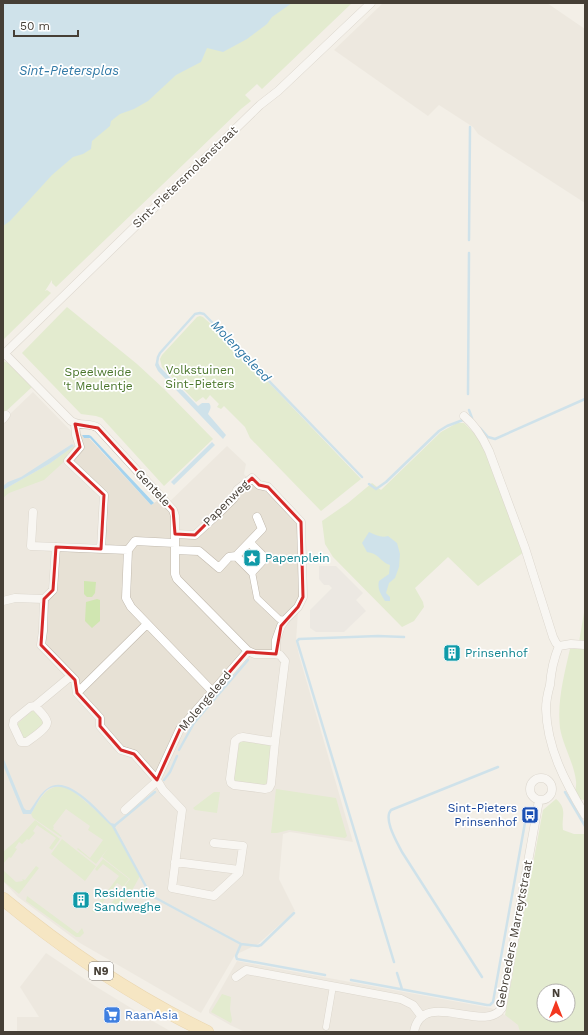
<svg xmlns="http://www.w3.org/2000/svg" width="588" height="1035" font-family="'Work Sans',sans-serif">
	<rect width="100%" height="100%" fill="#f3efe7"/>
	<path fill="#e7e1d5" d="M383,3H547L585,29V203L478,134L473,127L439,105L428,116L334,50Z
		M33,392L70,430L82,435L84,438H89L151,505L157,501L163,508L227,446L246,464L244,474L256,487L265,489L297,524L299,597L296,641L299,655L353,842L290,832L283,834L279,879L295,911L258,944L235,955L201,1013L80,943L18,897L3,881V425L10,414Z
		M46,953L95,986L149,1019L172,1032H17V1017H39L20,987Z
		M237,961L491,1008L507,1016L519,1025L520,1032H245L230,1025L209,1013V1010Z"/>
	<path fill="#e5e1dc" d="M319,566H336L363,593L356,600L366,611L344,632H316L310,628V610L332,588L329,585H324L319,579Z"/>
	<path fill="#d0e6b1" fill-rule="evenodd" d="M3,3H352L262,89L257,84L245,95L251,101L241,109L56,287L52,283V280L45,291L47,290L51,293L3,340Z
		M67,307L137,364L164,389L213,439L164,486L102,418L96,416L81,414L22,353Z
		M200,316L203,317L227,339L361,479L321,511L250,438L245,427L224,406L221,409L217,407L219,404L210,395L206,400L203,397L196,402L162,367L160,359L162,355L197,317Z
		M3,361L8,363L32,387L3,414Z
		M457,423H464L480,439L524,552L478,586L448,557L415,588L423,602L424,607L414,621L402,627L333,557L325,544L322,521L348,503L372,483L381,490L441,432Z
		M74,446L75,447L67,454V459L44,480L9,493L3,498V490L49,464Z
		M84,581L96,582L95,593L92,597H87L84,594Z
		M97,599L100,600V621L92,628L85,621L86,602Z
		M585,607V800L577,799C573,793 577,787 576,781C574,763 563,746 560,728C557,702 564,675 570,649L578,648Z
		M32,711C37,711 43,718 43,724L27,739H24L17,724Z
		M243,740L271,745L267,783L263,786L235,781L233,779L239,743Z
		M55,787H66L72,790L115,827L140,876L120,912L109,906L130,879L102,857L109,847L96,864L77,849L78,848L90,858L103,840L88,830L90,826L66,809L53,826L54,827L53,829L62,836L61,837L33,818L31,814C38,803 42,791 55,787Z
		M276,789L336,798L347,836L345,838L289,830L277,833H271Z
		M214,792H220L217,813L195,810L193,808Z
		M556,799C568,809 561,817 563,830L574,834H585V1032H520L518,1025L505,1015L543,810ZM544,991H568V1015H544Z
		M35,820L60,839L52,850L49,848L56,838L37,825L33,831L35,833L29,840L27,839L22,844L19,842L15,848L17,849L11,858L9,857L3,864V852L17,840Z
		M62,839L96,866L85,881L51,854Z
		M103,859L129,879L123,887L117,883L95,913L92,911L119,876L103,864L97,871L95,869Z
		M36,866L39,868L19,894L3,881V870L16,882L23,881L22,879L25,880Z
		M27,896L77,933H78L82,928L84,933L80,937H76L26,901Z
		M222,994L231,997L230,1009L232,1020L231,1023L211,1012Z"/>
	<path fill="#a5d3ee" d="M3,3H292L272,17L267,24L247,39L223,52L207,48L201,62L176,75L148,101L134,109L120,114L111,121L110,126L92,141L91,149L83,154L73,157L52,175L10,221L3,226Z
		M157,360L160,367L198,406L202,403H209C212,407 210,410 208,414L226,435L223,439L158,371L155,365Z
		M82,435H89L91,436L154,503L151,505L90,438H84Z
		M212,442L215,445L174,485L171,482Z
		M72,444L74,446L49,464L3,490V486L8,482L21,477Z
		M369,532C376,535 381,538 388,536L397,543L400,554L399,567L395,578L389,583L386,593L390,597V601H385C381,594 377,589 379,581L389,574L390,565C379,561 380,554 367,552L362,543Z
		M3,757L24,808L26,810H30C36,802 40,793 48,788C68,774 98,810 111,823L115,824L116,827H113C98,815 68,775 47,790C40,796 36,806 31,814H23L3,765Z"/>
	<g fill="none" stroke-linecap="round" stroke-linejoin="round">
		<path stroke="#a5d3ee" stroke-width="2.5" d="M469,240L470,127
			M157,363L158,357L160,353L195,314L200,313L204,314L362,477
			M468,394L469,253
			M469,410L472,418
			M480,428L488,437L495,439L585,399
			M369,484L376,489L386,482L439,431L447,426L463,420
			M179,750L194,723L248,660
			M164,780L170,772L177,756
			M565,792L585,826
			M113,826L149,892L152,896L241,944L258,946L261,945L294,913
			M114,826L155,792
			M241,944L236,956L237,959L325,975
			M394,962L297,641L299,639L378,636L404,637
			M397,973L402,989
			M482,977L402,852C397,842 383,819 391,810L498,767
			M351,980L487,1005H490L493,1002L526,817"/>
		<defs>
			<path id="pedestrian" d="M252,572L257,598L279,619L285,620
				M326,1027L333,986"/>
			<path id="minor" d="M4,353L71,421C80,427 90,422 98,428L173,510L175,516V574L177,579L248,651L255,654H276
				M3,355L260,105L278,91L371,3
				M464,416C475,425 483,438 489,451L525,548L553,637L556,643L559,646
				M3,419L6,415
				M75,424L76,435L80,447L68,461L104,495L101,549
				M33,512L31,546L128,550L135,541L175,543
				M175,534L195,535L220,512L234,498L237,490L252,478L259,485L268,487L301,522L303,597L298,607L285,620L281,626L276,640V654L280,655L285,661L275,742L271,784L269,788L265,789L234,785L231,783L230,779L235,741L239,738L243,737L275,742
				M56,547L53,590L44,599L43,631L41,645L75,680L77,693L100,718V726L121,750L134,754L157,780L163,790L182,810L172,888L214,896L239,873L243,846L214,843
				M128,550L126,598L131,607L212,691
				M175,550L199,551L219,568L229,557L236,556L262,529L257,517
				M236,556L252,572L265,558L250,543
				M3,601L15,598L44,599
				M559,646C554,658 551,671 550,685C548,692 546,701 546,709C547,748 565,782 585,815
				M559,646L571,644L585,645
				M77,693L147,624
				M35,706C38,710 46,716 47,722C48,728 32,738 27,742H21L13,725L14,720L30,707L35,706L71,676
				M530 789a11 11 0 1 1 22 0a11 11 0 1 1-22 0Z
				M125,810L155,783L180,729L248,651
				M175,862L239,870
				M236,977L246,970L401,999L413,1005L422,1017
				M414,1032C422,987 485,1035 502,1008L539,800"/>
			<path id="primary" d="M3,899C66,951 134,997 207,1032"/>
		</defs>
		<use href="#pedestrian" stroke="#c1b9ad" stroke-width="7"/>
		<use href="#minor" stroke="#c1b9ad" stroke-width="9"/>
		<use href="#primary" stroke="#e0b869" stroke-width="14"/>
		<use href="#pedestrian" stroke="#fff" stroke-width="6"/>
		<use href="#minor" stroke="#fff" stroke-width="8"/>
		<use href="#primary" stroke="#fbdb98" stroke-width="13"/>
	</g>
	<path d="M0 0H588V1035H0ZM75,424L98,428L173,510L175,534L195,535L252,478L259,485L268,487L301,522L303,597L298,607L281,626L276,654L247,652L180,729L157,780L134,754L121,750L100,726V718L77,693L75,680L41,645L44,599L53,590L56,547L101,549L104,495L68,461L80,447Z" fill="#f3efe7" fill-opacity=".55" fill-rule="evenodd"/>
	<path fill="none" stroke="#d62828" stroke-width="3" stroke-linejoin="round" d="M75,424L98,428L173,510L175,534L195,535L252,478L259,485L268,487L301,522L303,597L298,607L281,626L276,654L247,652L180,729L157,780L134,754L121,750L100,726V718L77,693L75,680L41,645L44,599L53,590L56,547L101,549L104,495L68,461L80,447Z"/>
	<defs>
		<symbol id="sight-square" viewBox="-11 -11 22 22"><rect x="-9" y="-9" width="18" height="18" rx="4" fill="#0f9aa8" stroke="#fff"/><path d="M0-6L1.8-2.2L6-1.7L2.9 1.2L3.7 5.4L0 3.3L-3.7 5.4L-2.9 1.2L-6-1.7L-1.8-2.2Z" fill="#fff"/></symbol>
		<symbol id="building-square" viewBox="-11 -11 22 22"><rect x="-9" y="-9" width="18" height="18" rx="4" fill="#0f9aa8" stroke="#fff"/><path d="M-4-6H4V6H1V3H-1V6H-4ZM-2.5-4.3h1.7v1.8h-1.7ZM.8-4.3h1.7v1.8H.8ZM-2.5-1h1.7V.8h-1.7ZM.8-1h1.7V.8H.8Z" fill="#fff"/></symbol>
		<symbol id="bus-square" viewBox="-11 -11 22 22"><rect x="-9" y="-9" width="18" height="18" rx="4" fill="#1a4fb4" stroke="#fff"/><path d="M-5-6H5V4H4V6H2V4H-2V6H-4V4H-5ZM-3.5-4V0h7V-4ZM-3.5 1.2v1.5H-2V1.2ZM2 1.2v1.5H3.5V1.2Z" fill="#fff"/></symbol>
		<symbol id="supermarket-square" viewBox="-11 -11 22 22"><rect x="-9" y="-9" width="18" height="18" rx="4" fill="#3f7fe0" stroke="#fff"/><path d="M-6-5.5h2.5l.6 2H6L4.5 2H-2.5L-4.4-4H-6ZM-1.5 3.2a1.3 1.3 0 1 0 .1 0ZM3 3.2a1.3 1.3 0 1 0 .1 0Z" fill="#fff"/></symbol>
	</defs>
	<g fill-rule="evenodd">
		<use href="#sight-square" x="242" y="548" width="20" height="20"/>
		<use href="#building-square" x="442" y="643" width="20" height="20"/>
		<use href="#bus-square" x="520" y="805" width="20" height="20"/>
		<use href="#building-square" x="71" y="890" width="20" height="20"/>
		<use href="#supermarket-square" x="102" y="1005" width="20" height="20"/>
	</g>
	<g text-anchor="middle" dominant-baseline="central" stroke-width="3.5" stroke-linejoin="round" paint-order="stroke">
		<rect fill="#fff" stroke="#7e7972" stroke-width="1" x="89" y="962" width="24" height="18" rx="3"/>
		<g font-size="11" font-weight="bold" fill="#463f36">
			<text x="101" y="971">N9</text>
		</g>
		<g font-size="12" fill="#463f36" stroke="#fff">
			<text transform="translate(185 177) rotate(-44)">Sint-Pietersmolenstraat</text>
			<text transform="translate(153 488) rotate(47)">Gentele</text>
			<text transform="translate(226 503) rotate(-45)">Papenweg</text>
			<text transform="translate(205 701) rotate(-50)">Molengeleed</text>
			<text transform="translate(514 934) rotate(-79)">Gebroeders Marreytstraat</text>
		</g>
		<g font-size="12" fill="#4a762b" stroke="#fff">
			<text x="200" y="370">Volkstuinen<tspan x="200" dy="14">Sint-Pieters</tspan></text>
			<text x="98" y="372">Speelweide<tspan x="98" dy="14">'t Meulentje</tspan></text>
		</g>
		<g font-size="12" fill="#0d838f" stroke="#fff" text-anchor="start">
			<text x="265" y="558">Papenplein</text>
			<text x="465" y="653">Prinsenhof</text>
			<text x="94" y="893">Residentie<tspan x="94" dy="14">Sandweghe</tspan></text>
		</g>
		<g font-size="12" fill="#164399" stroke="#fff" text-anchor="end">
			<text x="517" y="808">Sint-Pieters<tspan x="517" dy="14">Prinsenhof</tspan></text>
		</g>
		<g font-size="12" fill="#366cbe" stroke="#fff" text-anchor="start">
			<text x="125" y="1015">RaanAsia</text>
		</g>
		<g font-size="13" font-style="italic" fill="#3179a6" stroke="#fff">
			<text x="69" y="70">Sint-Pietersplas</text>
			<text transform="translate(241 351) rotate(46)">Molengeleed</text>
		</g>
	</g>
	<rect width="588" height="1035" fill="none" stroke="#463f36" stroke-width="8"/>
	<g transform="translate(556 1003)"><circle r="19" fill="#ffffff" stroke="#b5b2af"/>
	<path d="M0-3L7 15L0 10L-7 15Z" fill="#f3371f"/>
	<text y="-6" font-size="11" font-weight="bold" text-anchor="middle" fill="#463f36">N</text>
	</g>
	<path d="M14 30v6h64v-6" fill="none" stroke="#463f36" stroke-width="2"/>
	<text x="20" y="30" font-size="12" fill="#463f36" stroke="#ffffff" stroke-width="3" paint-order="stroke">50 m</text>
</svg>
